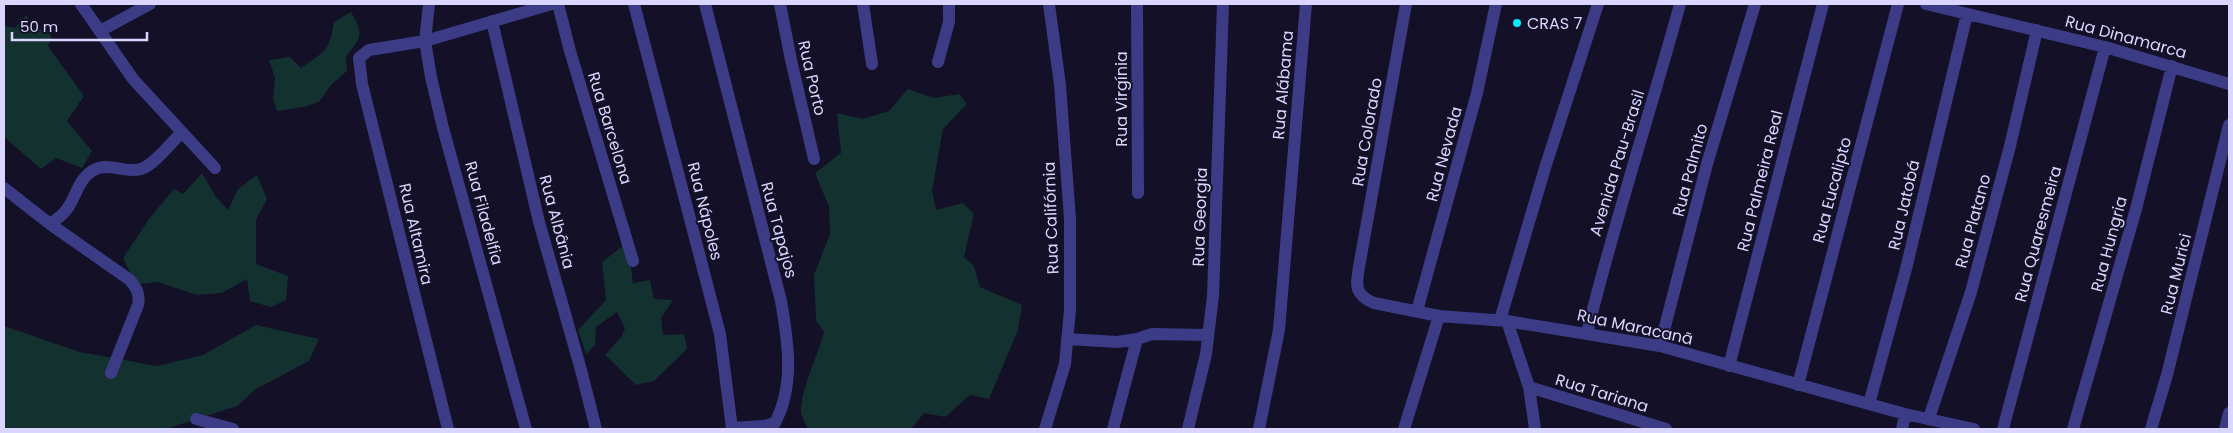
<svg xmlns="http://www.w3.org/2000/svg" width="2233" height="433" font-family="Poppins,sans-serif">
	<rect width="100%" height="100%" fill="#131027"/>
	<path fill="#13312f" d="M351,12C364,35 362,37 346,56L347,71L331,85L319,102L304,107L277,111L273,99L275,78L269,60L290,57L301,68C325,51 329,52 334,22Z
		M26,15L37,32L45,26L52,38L48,46L84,96L67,121L92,151L82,168L56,158L41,169L4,137V26L15,28Z
		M908,89L934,98L959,94L967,104L943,129L932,191L936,210L963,203L974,214L964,257L974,266L980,287L1022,305L1018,330L989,399L970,395L945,417L924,413L911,429H808C806,424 801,417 801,411C801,389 818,355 824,332L816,321L814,275L830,234L829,207L815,173L841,153L837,113L863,119L889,111Z
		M202,173L216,197L228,210L238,189L257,175L267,199L256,220V264L288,276L286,300L271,307L250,301L247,279L222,293L197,295L158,282L140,284L131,274L123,258L149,219L174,189L183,194Z
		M628,242L633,283L650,280L654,299L673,300L661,318L663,335L684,334L687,349L654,381L636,385L605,355L622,336L625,328L617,312L596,327L595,345L586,354L578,330L606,300L602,262Z
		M256,325L319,339L309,361L256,389L237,406L166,429H4V326L80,352L157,366L203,355Z"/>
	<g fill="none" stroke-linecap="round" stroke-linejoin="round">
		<path stroke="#3c3b86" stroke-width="12" d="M81,4L133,79L215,168
			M429,4L425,41L431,77L443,128L526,429
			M558,4L570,51L633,261
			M634,4L720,334L732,429
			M705,4L781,301C788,341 795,385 775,423L764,426L732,428
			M780,4L791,60L814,159
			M863,4L872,64
			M1137,4L1138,193
			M1406,4L1359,267C1356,286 1354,294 1374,303L1439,316L1507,321L1660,346L1905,414L1974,429
			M1926,4L2105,47L2229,84
			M492,21L539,222L581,370L596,429
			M100,31L150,4
			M938,62L949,22V4
			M4,188L50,224L130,280C137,289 140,294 138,305L111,373
			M50,224C56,220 63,215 67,209C76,197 78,180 92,171C109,161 124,174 141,169C154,165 171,143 181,133
			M1417,311L1477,93L1496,4
			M1500,320L1545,168L1598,4
			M1507,321L1529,387L1535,429
			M1587,333C1614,222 1650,114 1680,4
			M1067,339L1117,342L1137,339L1152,334L1208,335
			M1660,346L1707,164L1755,4
			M1729,366L1823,4
			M1798,385L1898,4
			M1529,387L1666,429
			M1869,404L1906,269L1967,14
			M1929,418L1971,292L2010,146L2037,30
			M196,419L233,429
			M448,429L362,84L359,58L369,50L425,41L552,4
			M1045,429L1065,364L1070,310V219L1060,85L1049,4
			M1113,429L1137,339
			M1188,429L1206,354L1213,296L1223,4
			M1259,429L1279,330L1306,4
			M1404,429L1439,316
			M1902,429L1905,414
			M2003,429L2105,47
			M2073,429L2136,209L2172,66
			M2151,429L2167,375L2229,125
			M2225,429L2229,413"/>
	</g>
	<circle fill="#04ebfd" stroke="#131027" stroke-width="2" cx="1517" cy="23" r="5"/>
	<g text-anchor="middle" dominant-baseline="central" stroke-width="4" stroke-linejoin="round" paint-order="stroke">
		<g font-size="16" fill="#dad6ff" stroke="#131027" text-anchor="start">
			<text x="1527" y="23">CRAS 7</text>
		</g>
		<g font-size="16" fill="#dad6ff" stroke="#131027">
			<text transform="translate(2126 37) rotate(15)">Rua Dinamarca</text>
			<text transform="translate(812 78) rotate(77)">Rua Porto</text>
			<text transform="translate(1283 85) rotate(-85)">Rua Alábama</text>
			<text transform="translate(1121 99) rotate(-90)">Rua Virgínia</text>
			<text transform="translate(610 128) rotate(73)">Rua Barcelona</text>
			<text transform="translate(1367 132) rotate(-80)">Rua Colorado</text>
			<text transform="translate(1444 154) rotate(-75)">Rua Nevada</text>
			<text transform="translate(1617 163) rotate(-73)">Avenida Pau-Brasil</text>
			<text transform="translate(1690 170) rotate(-75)">Rua Palmito</text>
			<text transform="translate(1760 181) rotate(-76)">Rua Palmeira Real</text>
			<text transform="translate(1832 190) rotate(-75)">Rua Eucalipto</text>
			<text transform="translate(1904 205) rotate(-77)">Rua Jatobá</text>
			<text transform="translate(705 211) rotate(76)">Rua Nápoles</text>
			<text transform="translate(484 213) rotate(75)">Rua Filadelfia</text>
			<text transform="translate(1200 217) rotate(-88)">Rua Georgia</text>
			<text transform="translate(1051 218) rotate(-92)">Rua Califórnia</text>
			<text transform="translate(1973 221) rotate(-75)">Rua Platano</text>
			<text transform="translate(557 222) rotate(75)">Rua Albânia</text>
			<text transform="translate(779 230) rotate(75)">Rua Tapajos</text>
			<text transform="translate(416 234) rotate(77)">Rua Altamira</text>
			<text transform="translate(2038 234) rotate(-75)">Rua Quaresmeira</text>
			<text transform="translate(2109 244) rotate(-75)">Rua Hungria</text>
			<text transform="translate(2176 274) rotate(-76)">Rua Murici</text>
			<text transform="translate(1635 327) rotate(12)">Rua Maracanã</text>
			<text transform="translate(1602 393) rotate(17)">Rua Tariana</text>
		</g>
	</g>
	<rect width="2233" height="433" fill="none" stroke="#dad6ff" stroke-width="10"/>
	<path d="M12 32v8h135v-8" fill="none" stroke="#dad6ff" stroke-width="2.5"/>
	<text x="20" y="32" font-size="15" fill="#dad6ff" stroke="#131027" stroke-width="4" paint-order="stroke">50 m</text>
</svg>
